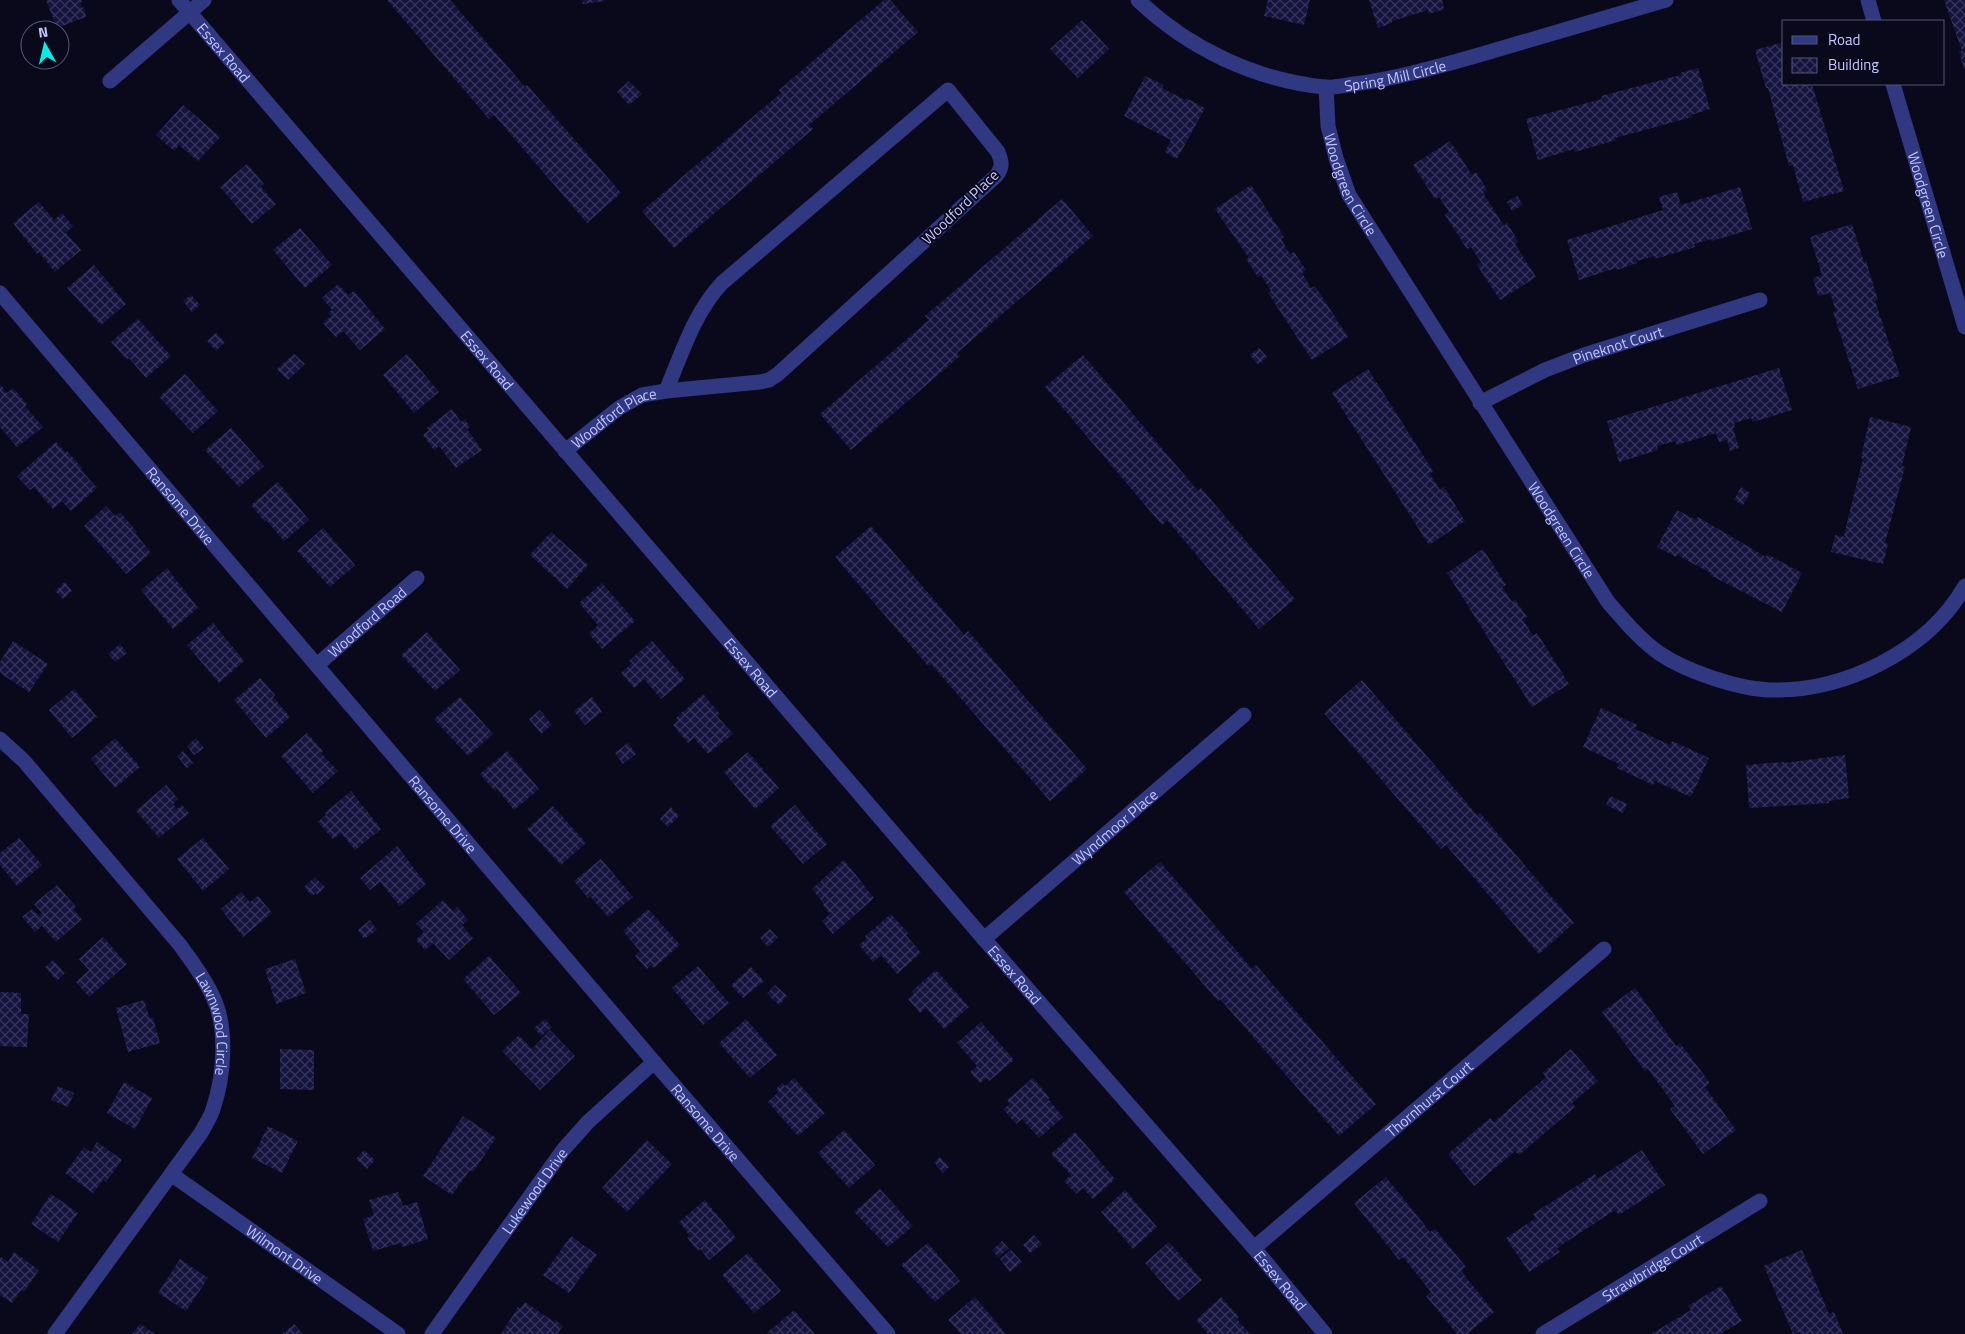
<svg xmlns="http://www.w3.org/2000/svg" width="1965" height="1334" font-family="'Titillium Web',sans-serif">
	<defs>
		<pattern id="building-cross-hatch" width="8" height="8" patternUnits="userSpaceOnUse" patternTransform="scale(1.25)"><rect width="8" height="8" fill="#16143f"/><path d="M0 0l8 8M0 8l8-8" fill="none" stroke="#36355c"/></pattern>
	</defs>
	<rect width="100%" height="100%" fill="#0a091c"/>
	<path fill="url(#building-cross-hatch)" d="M46,0H81L82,2L80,3L82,8L84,7L86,17L57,28Z
		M387,0H450L525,87L527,85L621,193L587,223L494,115L489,119Z
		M582,0H604L605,1L583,4Z
		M884,0H890L918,32L809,125L813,129L674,248L642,211L781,93L779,90Z
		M1268,0H1310L1304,25L1264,16Z
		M1369,0H1442L1444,9L1429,14L1428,10L1392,21V23L1378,28Z
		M1944,0H1965V72L1959,52L1962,51Z
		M1082,20L1109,49L1078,78L1050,49Z
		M1784,42V84H1812L1844,191L1803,202L1793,165L1789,166L1768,88H1766L1755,50Z
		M1698,68L1710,109L1691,115L1692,117L1615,138L1616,140L1575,152L1574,149L1538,160L1526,119L1602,99L1601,96L1681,75L1680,73Z
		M1145,76L1164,85L1162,88L1185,100L1186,98L1205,108L1177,159L1165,152L1171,140L1124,116Z
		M629,81L642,94L629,105L617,92Z
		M183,105L220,137L198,161L179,145L174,151L156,135Z
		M1450,141L1472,175L1476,172L1487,190L1483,193L1504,226L1507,223L1518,241L1515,244L1536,277L1500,300L1477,265L1481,262L1471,247L1467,249L1445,215L1449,212L1439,197L1435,199L1413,165Z
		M247,164L264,184L261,187L276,204L252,224L220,187Z
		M1251,185L1284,237L1281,239L1290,254L1294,252L1306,270L1302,273L1311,288L1315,286L1348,337L1312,360L1268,293L1271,291L1261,275L1258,277L1246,259L1249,258L1215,209Z
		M1740,187L1752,229L1712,241L1711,239L1694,244L1695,247L1655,259L1654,256L1637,261V263L1617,270L1616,268L1579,280L1567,240L1663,210L1659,197L1677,192L1681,205Z
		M1517,196L1523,205L1512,211L1507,202Z
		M1062,199L1093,236L957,353L960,356L851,450L820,414L929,320L925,316Z
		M39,202L54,220L62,213L73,226L66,233L81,250L55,272L39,252L37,254L13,223Z
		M1852,224L1864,262L1866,261L1878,300L1875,301L1900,376L1858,389L1833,312L1836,311L1830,293L1818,296L1813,278L1822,275L1810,237Z
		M300,228L332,265L305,288L273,250Z
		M94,265L126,304L101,325L67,288Z
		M338,284L348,295L354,291L385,329L360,350L343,331L336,337L323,323L331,316L328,313L332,310L322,298Z
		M191,295L200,305L192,312L183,301Z
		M138,319L171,356L146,378L129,358L127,360L111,342Z
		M216,333L225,342L216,351L207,341Z
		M1259,348L1267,357L1258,365L1250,355Z
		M294,354L305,364L288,380L277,369Z
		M407,354L439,392L414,413L383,375Z
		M1083,355L1198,491L1201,488L1295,599L1259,629L1167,520L1162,525L1045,387Z
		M1779,368L1792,410L1753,422L1751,418L1734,423L1735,428H1733L1739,448L1730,451L1727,440L1719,442L1716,433L1677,445L1675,441L1657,446L1658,450L1619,462L1607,421Z
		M1368,369L1433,471L1430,474L1440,490L1444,487L1465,521L1429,545L1332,393Z
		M185,374L218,411L193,433L159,397Z
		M0,384L7,393L13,388L27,404L25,406L43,427L17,447L0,427Z
		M452,409L461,422L465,419L470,427L467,429L482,450L456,468L439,446L434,450L423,435L429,430L427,428Z
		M1870,417L1911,427L1902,466L1905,467L1885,543L1888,544L1883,564L1831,552L1835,535L1846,537L1844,535L1863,459L1861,458Z
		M231,428L264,466L239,487L205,450Z
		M56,442L65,452L67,451L82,468L80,469L97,488L71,511L62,501L53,509L34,487L30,490L17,476Z
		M278,482L309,520L284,541L267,521L265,522L251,505Z
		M1741,487L1750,493L1743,505L1734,500Z
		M106,506L115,516L120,512L137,532L135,533L151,553L126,574L84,526Z
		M1677,510L1696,520L1698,517L1766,557L1767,554L1802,573L1782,612L1710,575L1711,573L1677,555L1676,557L1657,547Z
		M871,526L964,635L968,631L1087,769L1050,801L931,664L928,666L835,557Z
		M323,528L355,565L330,587L297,551Z
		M551,532L588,565L567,589L530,555Z
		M1483,549L1506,585L1502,587L1512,602L1515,599L1527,617L1523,620L1533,636L1537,633L1569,684L1532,707L1447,573Z
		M167,568L198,608L173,629L141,590Z
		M65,582L72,591L63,599L55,591Z
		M602,583L635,621L602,649L589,634L598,625L579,603Z
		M213,623L244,661L219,683L187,645Z
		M427,632L460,670L435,691L401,655Z
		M13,641L48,664L29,692L0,673V662Z
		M652,641L685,679L661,699L644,679L634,688L621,673L632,663L629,661Z
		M120,644L127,653L115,662L108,654Z
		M260,678L275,695L273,697L290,717L266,738L234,700Z
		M1362,680L1477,815L1480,813L1574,923L1539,954L1446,845L1441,849L1324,713Z
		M74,689L97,717L72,738L49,710Z
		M703,694L720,714L717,716L733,734L708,754L694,738L688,743L673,725L678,720L676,718Z
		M460,697L493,734L468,756L434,719Z
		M592,697L602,712L585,725L574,711Z
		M1601,708L1637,725L1635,729L1670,745L1672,741L1709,758L1691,797L1655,781L1653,785L1617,768L1619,764L1583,747Z
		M540,710L552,725L541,734L529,719Z
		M307,733L323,751L321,753L338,771L313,793L281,756Z
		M115,738L140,767L115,788L91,759Z
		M196,738L204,748L194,755L187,746Z
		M628,743L636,754L623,764L615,753Z
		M183,751L193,763L187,768L177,756Z
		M507,751L539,789L514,810L497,789L495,791L480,774Z
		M748,752L779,788L755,809L724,772Z
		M1845,755L1849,798L1829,801V803L1749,808L1746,765L1784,762L1785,763Z
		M166,785L178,799L173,804L177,809L182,805L189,813L159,838L136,811Z
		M351,791L381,829L355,850L341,833L333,839L318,822L326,815L325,813Z
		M1610,796L1627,804L1623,813L1606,805Z
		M795,805L827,844L803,864L770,826Z
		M553,806L586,843L561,865L527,829Z
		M671,807L679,816L668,827L660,819Z
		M19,838L42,865L17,886L0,865V853Z
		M203,838L229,869L203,891L177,859Z
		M397,846L426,884L400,906L380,882L370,890L360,878Z
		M601,859L633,897L608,917L590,896L588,898L574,881Z
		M844,860L874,898L833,934L822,921L830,914L823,905L824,904L812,889Z
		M1160,862L1252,969L1256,965L1376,1104L1339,1136L1220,999L1218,1001L1124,892Z
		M315,877L325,887L317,895L316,893L312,896L304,887Z
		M57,885L76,907L74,910L82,919L56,942L42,926L35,932L22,917L32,909L39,916L42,913L34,904Z
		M241,892L250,902L258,896L272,913L243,937L221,909Z
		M443,900L453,911L457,907L468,920L462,925L473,938L449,960L433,943L425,950L416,940L424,932L416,924Z
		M648,909L680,945L654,968L651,965L647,969L635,956L640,951L623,931Z
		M891,914L908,933L906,935L921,953L897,974L881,955L873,962L859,945L866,939L865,936Z
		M370,920L377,930L364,939L358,930Z
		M770,929L778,938L768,947L760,938Z
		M103,937L127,964L89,997L76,982L89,970L79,959Z
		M489,956L521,993L494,1015L463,979Z
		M295,959L306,993L276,1004L265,969Z
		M53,960L65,973L57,981L45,967Z
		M698,966L729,1003L703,1025L672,988Z
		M751,967L764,981L743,998L731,985Z
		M936,970L969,1007L944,1029L926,1008L920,1013L908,999L914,994L912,991Z
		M775,985L787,996L779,1005L767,994Z
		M1635,988L1676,1046L1680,1043L1710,1083L1705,1087L1736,1130L1703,1154L1670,1109L1675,1106L1648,1069L1645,1071L1602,1012Z
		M0,992L21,993V1014H29L27,1047L0,1046Z
		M144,1000L150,1019L153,1018L160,1043L128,1052L116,1008Z
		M545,1019L552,1027L541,1036L534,1028Z
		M746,1019L777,1055L750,1078L719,1043Z
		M981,1022L1014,1060L989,1081L987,1078L980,1083L970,1072L977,1066L957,1043Z
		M550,1030L575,1056L540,1090L502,1051L519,1035L532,1049Z
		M280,1049L314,1050V1090L280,1089Z
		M1571,1049L1598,1081L1572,1103L1575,1107L1519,1155L1515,1151L1474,1186L1448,1154L1490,1118L1494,1122L1546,1077L1543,1073Z
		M794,1078L825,1113L798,1136L768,1102L779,1092L776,1089L782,1083L785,1086Z
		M1033,1078L1050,1098L1048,1099L1063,1117L1039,1138L1022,1119L1016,1124L1003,1109L1010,1104L1007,1100Z
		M124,1082L152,1098L135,1129L107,1113Z
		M58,1086L74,1093L68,1107L51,1100Z
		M463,1116L496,1138L473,1172L470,1170L452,1195L423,1176Z
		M268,1126L298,1141L282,1173L252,1158Z
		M844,1130L875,1165L849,1188L818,1153Z
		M1075,1132L1115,1179L1093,1199L1083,1188L1076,1194L1064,1181L1071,1175L1051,1154Z
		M647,1140L672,1164L627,1212L602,1188Z
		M97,1142L122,1160L106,1182L103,1180L93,1193L65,1173L84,1147L91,1152Z
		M364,1150L375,1160L367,1169L356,1159Z
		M1642,1150L1665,1185L1619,1215L1615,1210L1557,1248L1560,1252L1529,1272L1506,1238L1536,1218L1533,1214L1595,1174L1597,1179Z
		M940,1157L949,1167L943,1173L934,1162Z
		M1386,1177L1430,1232L1435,1229L1466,1267L1461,1271L1494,1312L1467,1334H1457L1426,1296L1431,1292L1403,1257L1399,1260L1354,1203Z
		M880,1189L913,1226L888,1247L854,1212Z
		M1125,1190L1157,1227L1133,1249L1101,1212Z
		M398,1192L403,1206L417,1202L428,1239L402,1247L401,1243L373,1251L363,1219L374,1215L369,1200Z
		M51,1194L78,1213L58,1242L31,1224Z
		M705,1200L736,1238L709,1260L700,1249L698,1251L687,1238L690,1236L679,1222Z
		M1034,1235L1042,1244L1030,1253L1023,1245Z
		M571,1236L597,1255L569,1293L543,1275Z
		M1002,1241L1009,1249L998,1257L992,1250Z
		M1169,1242L1202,1280L1178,1301L1145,1263Z
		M928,1243L960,1281L935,1302L901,1265Z
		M1011,1250L1022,1262L1010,1272L1000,1259Z
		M1802,1250L1829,1314L1834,1312L1843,1334H1800L1799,1332L1793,1334L1764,1266Z
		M14,1252L39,1270L24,1292L21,1290L12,1303L0,1295V1259L1,1257L8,1262Z
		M748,1253L781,1291L754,1313L722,1275Z
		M180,1259L208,1278L186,1311L158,1293Z
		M1721,1286L1742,1321L1720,1334H1651L1691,1310L1688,1306Z
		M975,1297L1006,1334H961L948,1320Z
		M1221,1297L1239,1317L1237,1319L1250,1334H1208L1196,1320Z
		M525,1302L554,1322L555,1320L563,1326L557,1334H501L518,1307L520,1309Z
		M794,1310L815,1334H769L767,1333Z
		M140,1324L155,1334H132Z
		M294,1324L303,1334H282Z"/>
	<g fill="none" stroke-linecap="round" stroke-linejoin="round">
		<g stroke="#2f3880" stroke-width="15">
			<path id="s1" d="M179,0L984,939L1254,1248L1325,1334"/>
			<path id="s2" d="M1138,0C1188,48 1255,80 1324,87C1334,88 1345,85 1354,84C1395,79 1433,68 1472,57C1537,38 1601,19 1666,0"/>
			<path d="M1868,0L1874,21"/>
			<path d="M110,81L204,0"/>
			<path id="s3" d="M1893,84L1965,327"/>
			<path id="s4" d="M1326,87L1328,126L1336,158L1349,195L1608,602C1624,620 1639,639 1659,653C1685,671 1738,689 1770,690C1844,692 1928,651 1965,586"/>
			<path id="s5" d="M0,293L654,1062L888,1334"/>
			<path id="s6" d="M1480,403L1545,370L1584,355L1760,300"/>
			<path id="s7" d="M565,451L619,408L642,395L666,391C682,353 694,313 722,283L948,90L998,152C1002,162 1003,167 996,176L778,374L769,380L760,382L666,391"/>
			<path id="s8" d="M317,665L417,578"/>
			<path id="s9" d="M0,739L24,761L180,945C192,962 205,978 213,997C228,1028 224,1077 213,1109C211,1117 205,1125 201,1133L55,1334"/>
			<path id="s10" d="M984,939L1244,715"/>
			<path id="s11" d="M171,1174L398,1334"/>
			<path id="s12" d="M1254,1248L1604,949"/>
			<path id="s13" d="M432,1334L563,1150L588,1122L654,1062"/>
			<path id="s14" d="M1543,1334L1760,1201"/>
		</g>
	</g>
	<g text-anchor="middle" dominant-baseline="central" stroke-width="4" stroke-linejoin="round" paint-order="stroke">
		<g font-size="15" fill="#c5c6ff" stroke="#0a091c">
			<text stroke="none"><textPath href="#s1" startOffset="69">Essex Road</textPath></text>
			<text stroke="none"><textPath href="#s2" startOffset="281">Spring Mill Circle</textPath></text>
			<text stroke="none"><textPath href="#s4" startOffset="102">Woodgreen Circle</textPath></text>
			<text stroke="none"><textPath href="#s3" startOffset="126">Woodgreen Circle</textPath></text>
			<text transform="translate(960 207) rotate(-44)">Woodford Place</text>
			<text stroke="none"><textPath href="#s6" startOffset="150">Pineknot Court</textPath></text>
			<text stroke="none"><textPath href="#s1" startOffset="474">Essex Road</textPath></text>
			<text stroke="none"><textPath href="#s7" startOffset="60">Woodford Place</textPath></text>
			<text stroke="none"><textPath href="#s5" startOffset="279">Ransome Drive</textPath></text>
			<text stroke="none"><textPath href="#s4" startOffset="508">Woodgreen Circle</textPath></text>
			<text stroke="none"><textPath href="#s8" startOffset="66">Woodford Road</textPath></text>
			<text stroke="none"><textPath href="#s1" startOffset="879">Essex Road</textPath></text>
			<text stroke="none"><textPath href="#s5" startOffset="684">Ransome Drive</textPath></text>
			<text stroke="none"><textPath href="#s10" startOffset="172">Wyndmoor Place</textPath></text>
			<text stroke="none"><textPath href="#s1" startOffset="1284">Essex Road</textPath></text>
			<text stroke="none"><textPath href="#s9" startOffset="362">Lawnwood Circle</textPath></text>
			<text stroke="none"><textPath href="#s12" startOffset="230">Thornhurst Court</textPath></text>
			<text stroke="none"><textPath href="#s5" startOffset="1089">Ransome Drive</textPath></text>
			<text stroke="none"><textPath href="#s13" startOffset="176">Lukewood Drive</textPath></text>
			<text stroke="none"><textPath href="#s11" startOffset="139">Wilmont Drive</textPath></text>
			<text stroke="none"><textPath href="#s14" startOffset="128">Strawbridge Court</textPath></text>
			<text stroke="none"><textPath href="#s1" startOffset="1689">Essex Road</textPath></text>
		</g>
	</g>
	<rect x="1782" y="20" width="162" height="65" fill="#0a091c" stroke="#555577"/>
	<rect x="1792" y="36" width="25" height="8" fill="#2f3880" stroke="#555577"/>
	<text x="1828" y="45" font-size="15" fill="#c5c6ff">Road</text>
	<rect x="1792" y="58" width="25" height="15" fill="url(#building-cross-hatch)" stroke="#555577"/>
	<text x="1828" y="70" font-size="15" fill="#c5c6ff">Building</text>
	<g transform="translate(45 45) rotate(352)"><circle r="24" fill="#0a091c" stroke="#555577"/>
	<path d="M0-4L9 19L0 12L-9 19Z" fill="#00f0e5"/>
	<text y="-8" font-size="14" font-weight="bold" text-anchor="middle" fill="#c5c6ff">N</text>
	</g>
</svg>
